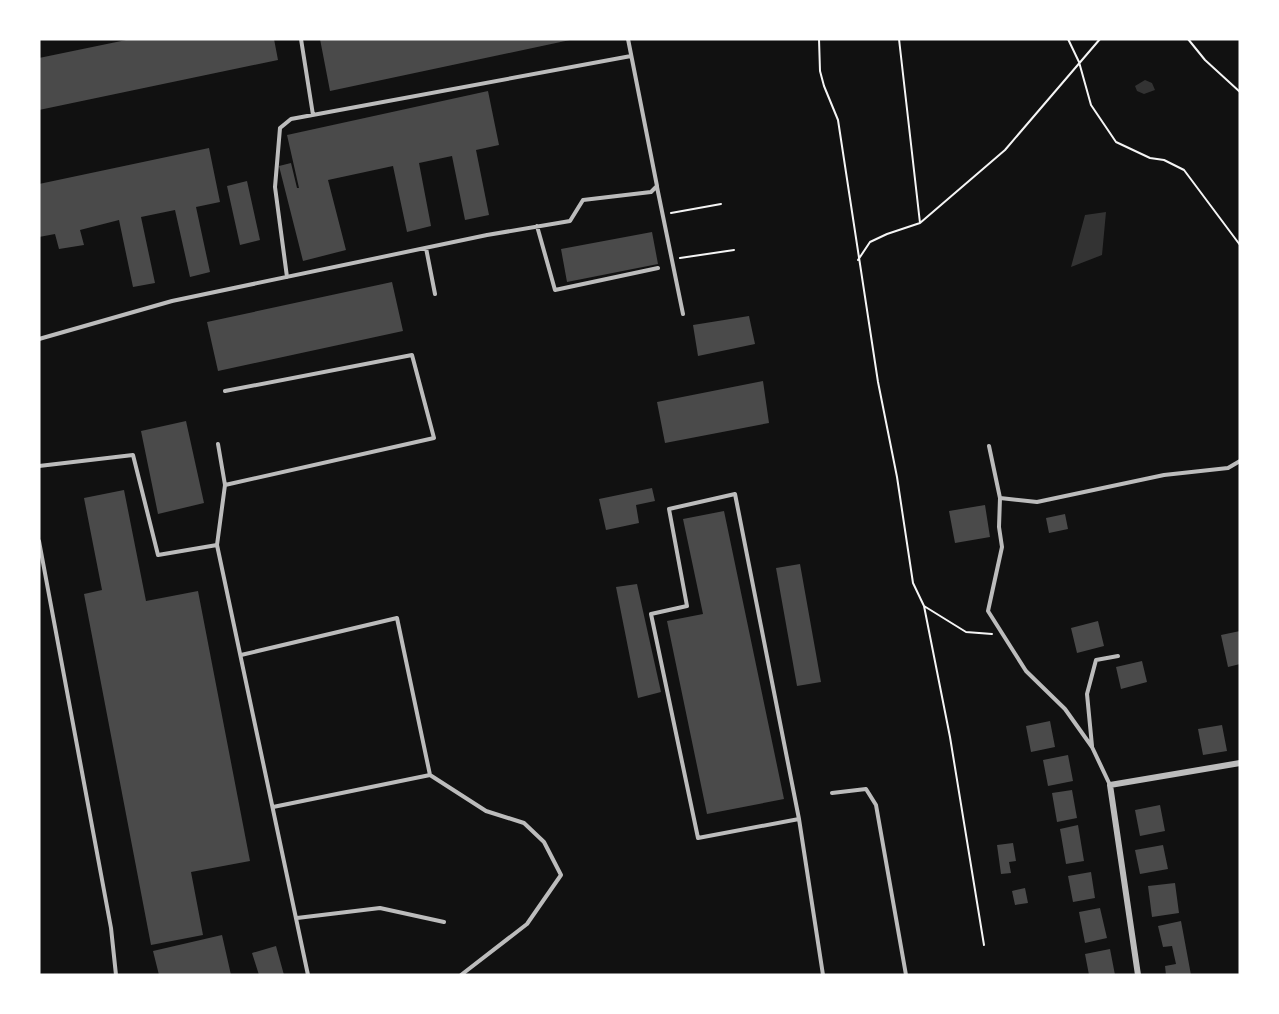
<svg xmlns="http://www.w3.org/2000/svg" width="1279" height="1014" font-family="'Work Sans',sans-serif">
	<rect width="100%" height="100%" fill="#111"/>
	<path fill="#333" d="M1145,80L1152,83L1155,90L1144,94L1137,91L1135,86Z
		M1106,212L1102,255L1071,267L1085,215Z"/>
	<path fill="#4a4a4a" d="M131,39H274L278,60L39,110V58Z
		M320,39H569L570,40L330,91Z
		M488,91L499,145L476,150L489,215L465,220L452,156L419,163L431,226L407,232L393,166L328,180L346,250L303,261L279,166L291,163L297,188H299L287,135Z
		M209,148L220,202L196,207L210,272L190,277L175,210L141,217L155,283L133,287L119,220L80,230L84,245L59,249L55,234L39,237V184Z
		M247,181L260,240L240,245L227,186Z
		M652,232L658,264L567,282L561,249Z
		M392,282L403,331L218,371L207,322Z
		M749,316L755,344L698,356L693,325Z
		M763,381L769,423L665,443L657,402Z
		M186,421L204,503L158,514L141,431Z
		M652,488L655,501L636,505L639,523L606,530L599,499Z
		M124,490L146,601L198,591L250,861L191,872L203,935L151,945L84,594L102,590L84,498Z
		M985,505L990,537L955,543L949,511Z
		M724,511L784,799L707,814L667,621L703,614L683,519Z
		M1065,514L1068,529L1049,533L1046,518Z
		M800,564L821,682L797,686L776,568Z
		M637,584L661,692L638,698L616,587Z
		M1098,621L1104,646L1077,653L1071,628Z
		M1240,631V664L1228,667L1221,635Z
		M1142,661L1147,682L1121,689L1116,667Z
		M1050,721L1055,747L1031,752L1026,726Z
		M1222,725L1227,751L1203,755L1198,729Z
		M1068,755L1073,781L1048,786L1043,760Z
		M1072,790L1077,818L1057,822L1052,793Z
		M1160,805L1165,831L1140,836L1135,810Z
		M1078,825L1084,861L1066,864L1060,829Z
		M1013,843L1016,861L1009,862L1011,873L1001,874L997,845Z
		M1163,845L1168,869L1140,874L1135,850Z
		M1091,872L1095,898L1073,902L1068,876Z
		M1175,883L1179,913L1152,917L1148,886Z
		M1025,888L1028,903L1015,905L1012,891Z
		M1100,908L1107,938L1085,943L1079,912Z
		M1181,921L1191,975H1166L1165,966L1176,964L1172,946L1163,947L1158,926Z
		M222,935L231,975H159L153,951Z
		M276,946L284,975H259L252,953Z
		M1110,949L1115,975H1089L1085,954Z"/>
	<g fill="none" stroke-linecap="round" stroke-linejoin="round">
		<path stroke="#f5f5f5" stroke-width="2" d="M819,39L820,71L824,86L838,120L878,382L897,477L913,583L924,606L950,737L984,945
			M899,39L920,223
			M1068,39L1079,62L1091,105L1116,142L1150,158L1164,160L1184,170L1240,245
			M1188,39L1205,60L1240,92
			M671,213L721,204
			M680,258L734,250
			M858,260L870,242L887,234L920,223L1005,150L1100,39
			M924,606L966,632L992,634"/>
		<path stroke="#bcbcbc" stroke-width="4" d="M301,39L313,115
			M657,187L683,314
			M537,226L555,290L658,268
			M426,248L435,294
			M287,277L275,187L280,128L291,119L631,56
			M39,339L172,301L487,235L570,221L583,200L651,192L657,186L628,39
			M218,444L225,485
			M989,446L1000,498L999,527L1002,547L988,611L1026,671L1065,709L1092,747L1110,785
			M39,466L133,455L158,555L217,545L308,975
			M1000,498L1037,502L1164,475L1228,468L1240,461
			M39,541L111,928L116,975
			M217,545L225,485L434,438L412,355L225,391
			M241,655L397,618L430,775
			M1092,746L1087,694L1096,660L1118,656
			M832,793L866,789L876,805L906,975
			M273,807L430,775L486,811L524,823L544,842L561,875L527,924L461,975
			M799,819L698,838L651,614L687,606L669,509L735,494L799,819L823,975
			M297,918L380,908L444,922"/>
		<path stroke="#bcbcbc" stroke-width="6" d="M1138,975L1110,785L1240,763"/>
	</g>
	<rect width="1279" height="1014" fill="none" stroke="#ffffff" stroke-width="81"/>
</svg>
